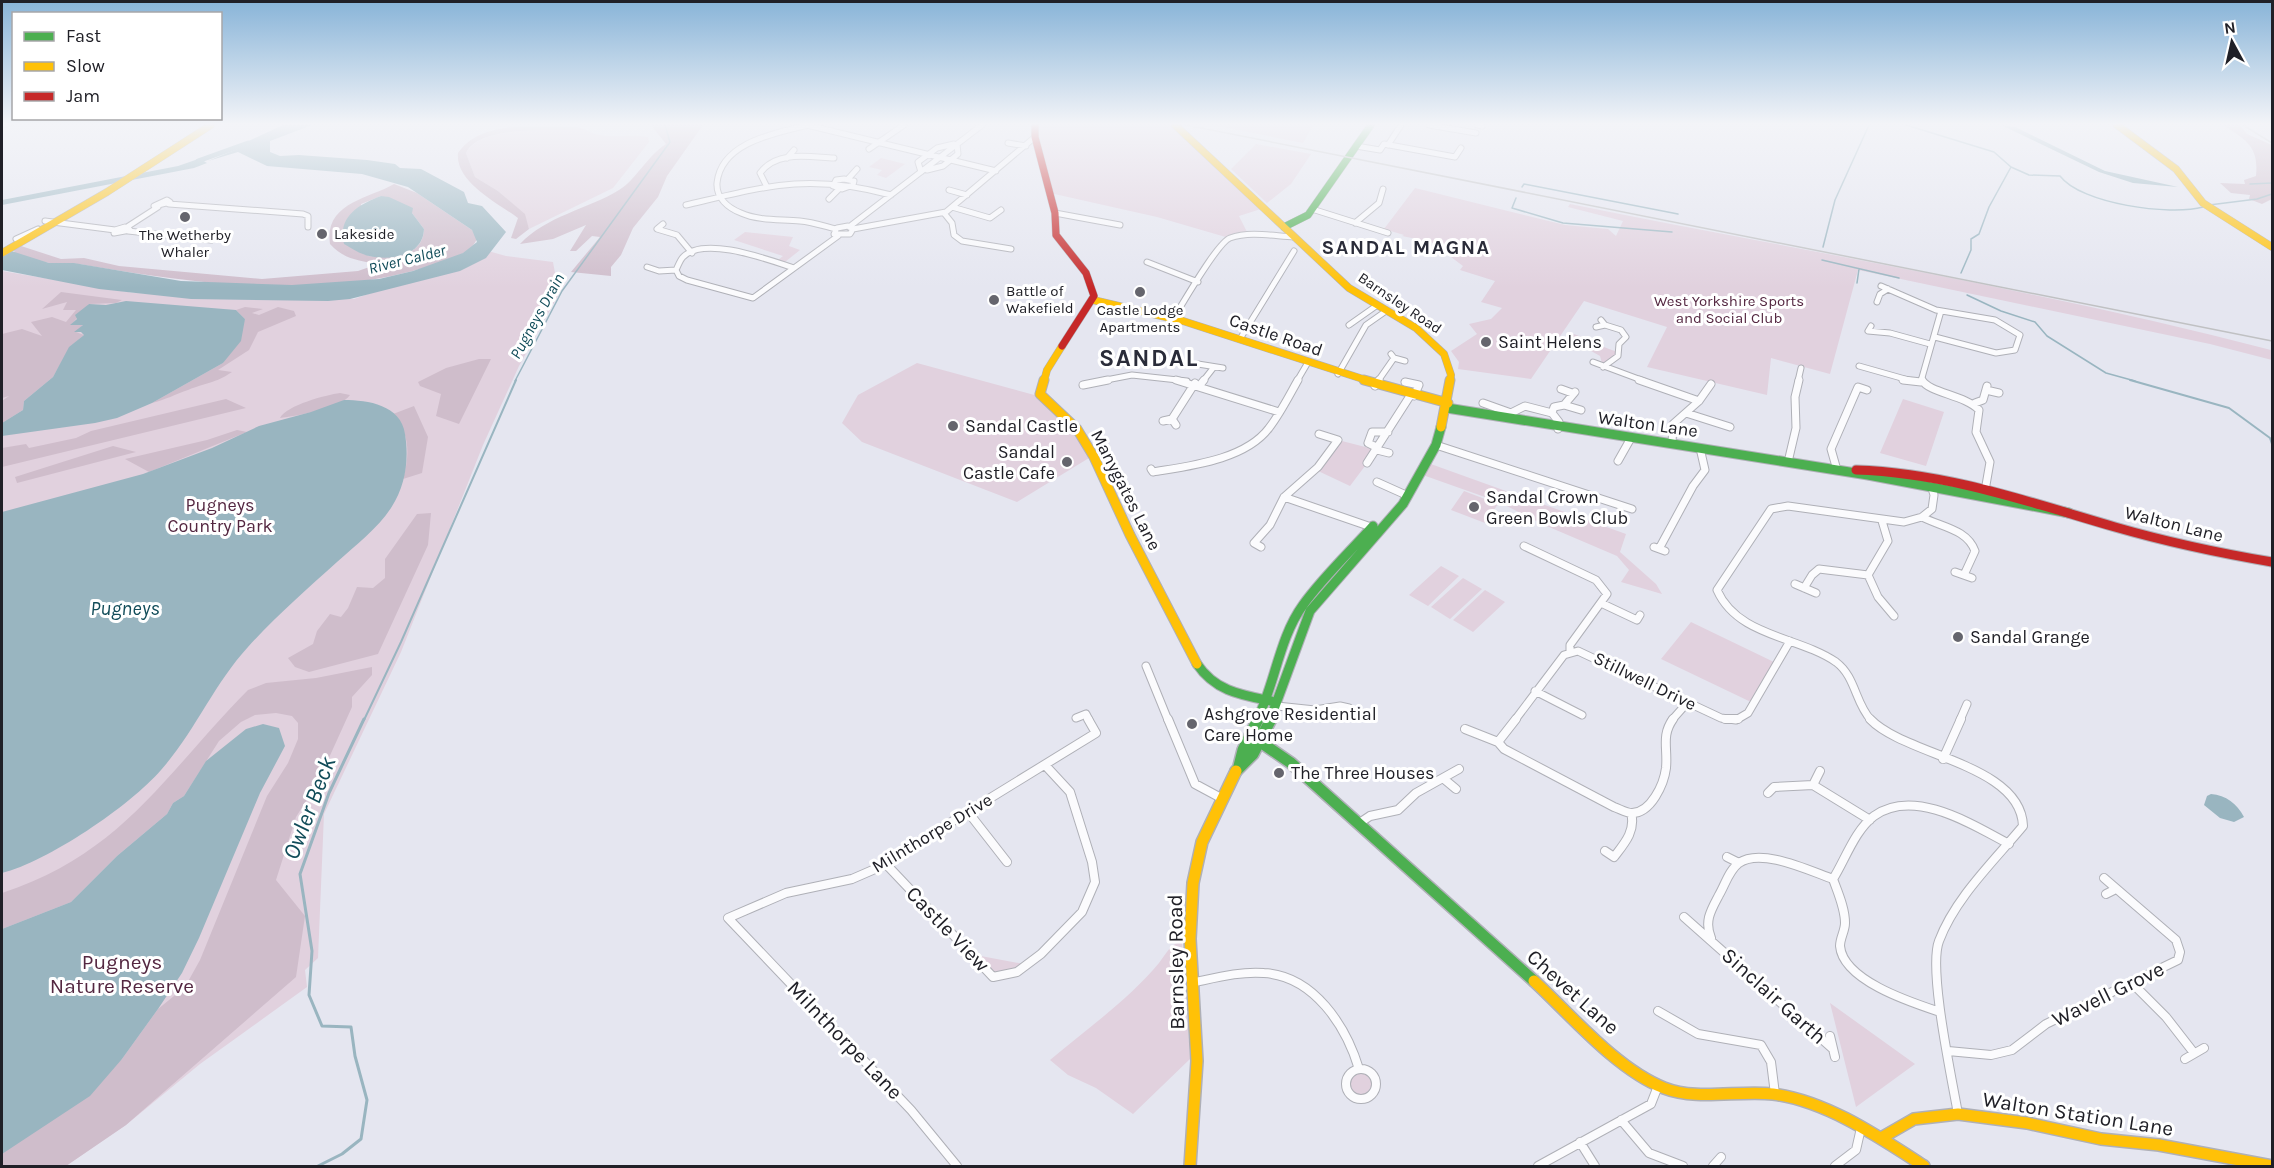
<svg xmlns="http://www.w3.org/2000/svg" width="2274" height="1168" font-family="Karla,sans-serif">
	<rect width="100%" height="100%" fill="#e5e6f0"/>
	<path fill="#e1d1de" d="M1035,125H1175L1264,208L1239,216L1248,234L1229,238L1157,217L1050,193Z
		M1213,125H1313L1303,143Z
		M586,130C605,141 627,133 648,137L649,142L613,188L529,229L524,214L498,191L475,177L466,153C481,124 557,131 586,130Z
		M1256,144L1311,154L1291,184L1267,203L1231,169Z
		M881,158L905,164L886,178L877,175L882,170L869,167Z
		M1415,188L1565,225L1608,229L1616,236L1623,221L1568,207L1570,204C1803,251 2041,290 2271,350L2272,347V360L2210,344L1858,270L1830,374L1771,358L1767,395L1647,367L1667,327L1584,301L1531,379L1458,369L1459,362L1451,351L1477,334L1469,324L1491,319L1502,308L1481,302L1495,281L1460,270L1463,266L1431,242L1402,236L1404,235L1384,229Z
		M745,232L793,237L789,246L800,250L785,262L778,260L783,256L734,240Z
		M481,249L506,256L553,262L555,273L565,283L519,366L483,445L401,652L324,814L318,958L305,970L307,987L200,1064L126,1125L66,1166H2V271L134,293L354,299L431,272Z
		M1571,333C1588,339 1601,347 1618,352L1603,367L1600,356L1568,338Z
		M917,363L1038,396L1072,427L1089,458L1017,502L862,442L842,423L858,395Z
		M1903,399L1944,412L1926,466L1880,453Z
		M1338,440L1377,450L1350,486L1316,470Z
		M1428,463L1626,534L1620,552L1656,584L1662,594L1621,582L1629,570L1617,556L1542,524L1499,502L1420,474Z
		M1464,491L1498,504L1485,523L1451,510Z
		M1441,566L1459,576L1428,606L1409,595Z
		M1463,578L1482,589L1450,619L1431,607Z
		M1485,590L1505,602L1473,632L1453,620Z
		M1691,622L1776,663L1753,703L1661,659Z
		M1182,941L1190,1059L1133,1114L1096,1088L1068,1075L1050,1060C1087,1029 1128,1000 1159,963C1166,954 1170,944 1182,941Z
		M970,954L1029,965L1002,979Z
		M1830,1003L1915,1064L1856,1107Z
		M1346 1084a15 15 0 1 1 30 0a15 15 0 1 1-30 0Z"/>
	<path fill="#cfbdcb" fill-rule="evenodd" d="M651,125H703L667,176L658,197L633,228L621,255L611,267V276L571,272L600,237L592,236L576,251H570L586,225L553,239L520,244C546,216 588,209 619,190C636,180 646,157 666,144Z
		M2223,125H2240L2247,134L2272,145V199L2262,204L2249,199L2250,195L2231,193L2220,183L2245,184L2244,180L2256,176C2259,146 2246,140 2223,125Z
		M577,127L586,130C557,131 480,124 466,153L475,177L498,191L525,214L529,229L516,239L511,238L518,218C498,203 455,182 458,153C482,118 540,128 577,127Z
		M394,184L417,193L472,230L477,238C473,252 454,258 441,262C330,302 204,285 90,266C77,263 64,263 50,263C39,262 26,257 15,254L14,250L21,246L61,259L84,258L119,266L262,279L358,271L378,264C360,261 343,259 330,244C324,203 368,199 394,184ZM381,196L412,213L424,229C423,258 390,258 368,256L361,204Z
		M61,292L122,300L116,303L89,304L71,325L84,324L76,332L84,335L70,347L53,377L24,401L23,410L2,423V401L9,396L2,398V334L22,329L42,336L31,322L52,317L66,322L76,310H63L67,302L42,309Z
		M245,307L263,309L252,313L259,315L278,307L294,311L296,316L258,332L249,350L218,370L232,372C214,384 207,382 188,390C176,394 165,400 152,403L223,363L245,319L236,310Z
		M479,359H491L459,424L436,416L441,394L420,386L418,382L446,368Z
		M340,393L350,395C341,408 296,416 280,418C287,405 326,395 340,393Z
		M226,399L246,408L2,467V448L26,444L29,448L76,438L91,431Z
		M414,406L428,437L422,473L403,479C410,454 410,434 393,414Z
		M237,430L247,432L149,472L125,459L207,440Z
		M113,446L136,452L17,483L15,477Z
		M431,513L428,545L378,654L309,672L295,667L288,658L313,644L317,631L330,614L341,617L348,608L357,587L373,588L385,578V559L417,514Z
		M372,667V675L352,697V707L318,782L296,817L276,880L305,916L296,977L126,1125L66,1166H2V1153L122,1059L158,1009L185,987L200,960L267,796L288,763L298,739V723L292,716L276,713L255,715L241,722L219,741L184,796L173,803L167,814L117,856L71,902L2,929V893C123,853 164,775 248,690L266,683L316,678Z"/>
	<path fill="#99b5c0" d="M283,125H312L270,141V152L280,156L299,155L367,160L395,164L400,168L421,169L464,192L468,203L482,206L506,232L486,258L460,271L350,299L328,301L191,299L99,289L2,270V248L49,263H74L181,281L292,285L379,279L413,271L463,253L477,242L472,230L408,187L362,174L267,166L238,152L208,161L242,147L240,145Z
		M2001,125L2015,127L2105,171L2178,187L2133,183L2099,172Z
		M204,157L207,158L202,160L207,163L194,168L2,205V200L178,166Z
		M381,196L389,197L413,208L412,213L424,229C423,256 391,261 369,256C360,254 351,248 344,244C337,216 360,204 381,196Z
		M126,301L236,310L245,319L241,341L223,363L152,403L117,418L95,423L2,436V423L23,410L24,401L53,377L69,347L84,335L81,332H74L83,325H70L77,319L75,315L89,304L106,305Z
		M344,400C368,400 401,405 405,434C409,459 406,485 391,508C377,529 356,545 337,562C306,590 275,617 248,647C214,684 194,733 161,770C130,806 47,862 2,873V512L143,474L212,448L259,426L311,412Z
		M263,724L279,728L285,746L260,793L199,938L182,973L158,1009L122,1059L90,1096L2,1154V929L71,902L117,856L167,814L173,803L184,796L206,761L246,729Z
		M2211,794C2226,795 2237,804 2244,817L2234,822L2220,818L2204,805L2207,796Z"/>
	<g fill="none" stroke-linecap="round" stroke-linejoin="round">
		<path stroke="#99b5c0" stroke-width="1.5" d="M1906,125L1994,152L2011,167L2029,175L2060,176C2081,204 2170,216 2203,207
			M2250,184L2272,183
			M1522,187L1524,184L1678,214
			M1516,198L1512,208L1563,223L1672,232
			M2209,205L2257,199L2272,194
			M1823,247L1835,200L1869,125
			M1822,260L1899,278
			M1961,273L1971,250V239L1979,234L1989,207L2011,167
			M1857,283L1859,269
			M1967,295L2001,311L2035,322L2047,336L2106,373L2135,381
			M515,381L562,291L670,142L665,125"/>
		<path stroke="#99b5c0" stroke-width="2" d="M2130,380L2229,408L2270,438L2272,444
			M364,720L401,642L516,380"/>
		<path stroke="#99b5c0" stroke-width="3" d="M318,1166L342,1154L361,1139L367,1100L355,1056L351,1027L322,1026L309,995L312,951L300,874L329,793L364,719"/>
		<path stroke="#99b5c0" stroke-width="5" d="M198,161L248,143"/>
		<defs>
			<path id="street-far2" d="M807,125L996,171
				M808,125C776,133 721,142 717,183C716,198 728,208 741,213C759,221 780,219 800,221C812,222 824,226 836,229
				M1429,125L1476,133
				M1477,125L1482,126
				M1008,143L1026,146
				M1388,145L1401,125
				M1356,146L1380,150L1384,144L1455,157L1461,148
				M869,149L904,125
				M787,158L794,150
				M927,170L943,166L958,154L957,144
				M921,172L918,162L937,148L954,144
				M844,179L854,181L853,185L842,189L833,186L836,180Z
				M848,179L857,169
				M767,187L760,173C777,150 809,157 834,158
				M949,190L967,195
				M829,199L839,189
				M167,200L170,202L154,206Z
				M169,204L303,214L308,216V227
				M686,205C767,186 808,173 891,195
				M952,207L990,218L1001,210
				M1312,209L1388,233
				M944,213L952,223L954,235L962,241L1011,249
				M1055,213L1120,225
				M45,221L115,230
				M1355,223L1379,203L1383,189
				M663,224L657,229L677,235L692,253
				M848,226L853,229L850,234H834L837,228Z
				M125,227L130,230L114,233L115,230Z
				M127,227L158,207
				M849,227L982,125
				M853,229L946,212L1035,137
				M128,231L211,240
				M16,239L38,229
				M1147,262L1198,282
				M647,267L659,271L676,270
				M794,268C769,260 704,235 683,257C680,260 678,266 676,270L679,276L687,280L753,298L838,236
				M1881,286L1936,310L1995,320L2020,335L2015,350L1996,353L1935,337
				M1877,302L1880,294L1888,289
				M1174,317C1184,302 1217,243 1230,238C1250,231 1273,236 1294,237
				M1349,325L1376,306
				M1871,326L1868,331L1890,333L1930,344
				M1596,327L1605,325L1601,320
				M1240,339L1294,251
				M1391,354L1394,358L1405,361
				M1593,362L1644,381
				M1198,364L1223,368
				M1859,366L1912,381
				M1603,367L1618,356L1619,344L1626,337L1621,330L1605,325
				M1338,374L1366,325L1386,311
				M1101,381L1132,375L1187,381
				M1203,381L1214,367
				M1297,381L1307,364
				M1378,381L1394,358
				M1798,381L1801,368
				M1921,381L1941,311"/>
			<path id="street-far1" d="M1176,380L1279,412
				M1639,380L1699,401
				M1903,380L1921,382
				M1922,380C1929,393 1965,395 1979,410L1976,432L1990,462L1986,485
				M1405,382L1419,385L1414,396
				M1083,385L1108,380
				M1200,385L1204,380
				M1375,386L1379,380
				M1561,389L1572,393
				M1986,390L1999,393
				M1483,403L1511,413L1525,406L1552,413
				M1975,403L1983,400L1987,386
				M1564,405L1575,392
				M1686,413L1730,427
				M1172,419L1195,383
				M1163,421L1172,419L1176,425
				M1558,429L1559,422L1552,413L1554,407L1564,405L1581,410
				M1672,443L1673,424L1699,401L1711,384
				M1436,445L1632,509
				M1378,448L1368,443L1372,432H1388
				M1377,450L1389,453
				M1618,461L1631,438
				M1788,462L1796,428L1795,397L1799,380
				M1367,463L1410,396
				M1151,469L1153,472C1189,466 1245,460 1269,428C1280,414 1289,396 1298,380
				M1837,470L1831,449L1858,387L1867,390
				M1377,482L1406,495
				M1284,497L1374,528
				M1922,517C1941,527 1967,529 1975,551L1964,575
				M1524,546L1596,580L1607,594L1570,645V652
				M1261,547L1254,543L1270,525L1284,497L1318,467L1338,440L1319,434
				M1654,547L1665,551
				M1660,547L1693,486L1705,470L1700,448
				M1955,572L1972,578
				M1868,575L1878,597L1894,616
				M1795,584L1816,593
				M1804,588L1812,575L1819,569L1868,575L1888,541L1882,521
				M1603,604L1637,620L1640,615
				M1146,666L1168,720
				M1535,691L1582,715
				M1277,706L1315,710L1340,706L1349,708
				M1076,718L1086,714L1089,720
				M1515,720L1564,655L1578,651L1721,718L1736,720L1748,713L1790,641
				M1672,720L1687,703
				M1871,720C1855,703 1856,677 1836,662C1798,636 1738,637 1717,590L1771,509L1788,506L1904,522L1922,517L1932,509L1934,495L1931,485
				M1960,720L1967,704"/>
			<path id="street" d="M1168,719L1195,784L1221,798
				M1725,719H1738
				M1870,719C1905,756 2021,764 2023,826C1994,861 1955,898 1939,941C1928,969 1952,1079 1958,1114
				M1465,729L1498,742L1516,719
				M1498,742L1504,749L1614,807C1620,809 1626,813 1632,813C1651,813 1664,784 1666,768C1668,748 1661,736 1673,719
				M1943,759L1961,719
				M1444,779L1456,789
				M1813,785L1820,771
				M1768,793L1774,787L1813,785L1870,820
				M968,812L1007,862
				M1358,824L1370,816L1398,810L1416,793L1459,769
				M1605,851L1614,857C1624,844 1636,831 1631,813
				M1727,857L1739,863
				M884,862L993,977L1017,972L1041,954L1082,912L1095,882L1092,862L1070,792L1045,765
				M2106,894L2116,889
				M1684,917L1833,1049
				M1711,938C1704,921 1711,910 1719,895C1725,885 1729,870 1739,863C1761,847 1810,871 1833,879
				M1191,983C1215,978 1240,971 1264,973C1314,976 1346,1026 1359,1069
				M2132,983L2166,1017L2194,1053
				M1658,1011L1698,1034L1761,1045L1771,1062L1775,1094
				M1940,1012C1913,1003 1843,981 1840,946C1840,938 1845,931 1845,923C1845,908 1838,893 1833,879C1845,860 1855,830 1874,816C1914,787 1973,825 2009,844
				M1830,1036L1835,1057
				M1948,1051L1991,1055L2012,1050L2046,1024L2178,960L2180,952L2176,940L2104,878
				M2185,1059L2204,1048
				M1346 1084a15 15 0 1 1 30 0a15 15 0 1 1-30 0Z
				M1621,1120L1649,1153L1683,1166
				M1580,1142L1595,1166
				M957,1166L911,1110L728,918L786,893L852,879L875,869L1096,733L1088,719
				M1538,1166L1651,1104L1658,1086
				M1713,1166L1721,1157
				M1835,1166L1856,1150L1861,1128"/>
			<path id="fast-far2" d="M1284,227L1308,215L1371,125"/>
			<path id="fast-far1" d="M1447,408L1868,475L2069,513
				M1197,664C1215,691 1241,695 1271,701
				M1257,720C1275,684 1279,638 1303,605C1323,577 1350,552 1373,526
				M1270,720L1310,611L1403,504L1436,445L1441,427"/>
			<path id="fast" d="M1256,739L1291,763L1534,981
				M1239,766L1243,750L1258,719
				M1236,771L1253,754L1271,719"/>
			<path id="slow-far2" d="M1175,125L1349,288L1416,328L1444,354L1451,375L1450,381
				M2117,125L2176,169L2203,203L2272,247
				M2,253L107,192L211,125
				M1093,300L1183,321L1369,381
				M1044,381L1047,370L1062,346"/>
			<path id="slow-far1" d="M1044,380L1040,394L1077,429L1094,457L1130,535L1197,664
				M1364,380L1448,403
				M1441,427L1450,380"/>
			<path id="slow" d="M1534,981C1571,1015 1616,1069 1664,1088C1697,1101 1738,1090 1773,1094C1827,1101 1879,1137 1924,1166
				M1881,1138L1914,1119L1958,1114L2027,1123L2101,1139L2159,1145L2272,1166
				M1190,1166L1197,1061L1190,939L1193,883L1202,842L1236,771"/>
			<path id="jam-far1" d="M1035,125V137L1055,213L1056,235L1086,273L1094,296L1062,346"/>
			<path id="jam" d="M1856,470C1947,473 2029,502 2115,527C2167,542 2219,553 2272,562"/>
		</defs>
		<use href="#street-far2" stroke="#afb0b7" stroke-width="7"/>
		<use href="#street-far1" stroke="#afb0b7" stroke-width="9"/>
		<use href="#street" stroke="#afb0b7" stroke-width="10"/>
		<use href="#fast-far2" stroke="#afb0b7" stroke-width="8"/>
		<use href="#fast-far1" stroke="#afb0b7" stroke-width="11"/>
		<use href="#fast" stroke="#afb0b7" stroke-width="14"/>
		<use href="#slow-far2" stroke="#afb0b7" stroke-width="8"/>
		<use href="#slow-far1" stroke="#afb0b7" stroke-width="11"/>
		<use href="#slow" stroke="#afb0b7" stroke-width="14"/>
		<use href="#jam-far1" stroke="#afb0b7" stroke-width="8"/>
		<use href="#jam" stroke="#afb0b7" stroke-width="11"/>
		<use href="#street-far2" stroke="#fbfbfd" stroke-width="5"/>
		<use href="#street-far1" stroke="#fbfbfd" stroke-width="7"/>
		<use href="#street" stroke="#fbfbfd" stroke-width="8"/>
		<use href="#fast-far2" stroke="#4caf50" stroke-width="7"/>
		<use href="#fast-far1" stroke="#4caf50" stroke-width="9"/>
		<use href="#fast" stroke="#4caf50" stroke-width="11"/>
		<use href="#slow-far2" stroke="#ffc107" stroke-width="7"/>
		<use href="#slow-far1" stroke="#ffc107" stroke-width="9"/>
		<use href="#slow" stroke="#ffc107" stroke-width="11"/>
		<use href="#jam-far1" stroke="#c62828" stroke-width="7"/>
		<use href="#jam" stroke="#c62828" stroke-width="9"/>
		<path stroke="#c0c1c3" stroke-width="1.5" d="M1186,125L2272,341
			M2243,125L2272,143
			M2,128L15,125"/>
	</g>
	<linearGradient id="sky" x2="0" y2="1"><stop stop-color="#88b4d8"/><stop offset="0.43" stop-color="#f3f4f8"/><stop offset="1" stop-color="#f3f4f8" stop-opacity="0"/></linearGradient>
	<rect width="2274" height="288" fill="url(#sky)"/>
	<g fill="#65656d" stroke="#fff" stroke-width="2">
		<circle cx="185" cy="217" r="6"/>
		<circle cx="322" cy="234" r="6"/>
		<circle cx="1140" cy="292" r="6"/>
		<circle cx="994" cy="300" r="6"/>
		<circle cx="1486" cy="342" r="6"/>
		<circle cx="953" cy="426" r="6"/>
		<circle cx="1067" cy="462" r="6"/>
		<circle cx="1474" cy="507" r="6"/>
		<circle cx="1958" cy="637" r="6"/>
		<circle cx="1192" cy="724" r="6"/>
		<circle cx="1279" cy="773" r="6"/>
	</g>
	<g text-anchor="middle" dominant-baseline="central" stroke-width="6" stroke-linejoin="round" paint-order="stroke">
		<g font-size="15" fill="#202027" stroke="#fff" text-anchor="start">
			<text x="334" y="234">Lakeside</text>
			<text x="185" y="235" text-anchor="middle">The Wetherby<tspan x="185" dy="17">Whaler</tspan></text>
			<text x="1006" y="291">Battle of<tspan x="1006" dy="17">Wakefield</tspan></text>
			<text x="1140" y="310" text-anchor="middle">Castle Lodge<tspan x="1140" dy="17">Apartments</tspan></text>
		</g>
		<g font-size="15" fill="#542741" stroke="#fff">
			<text x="1729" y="301">West Yorkshire Sports<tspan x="1729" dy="17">and Social Club</tspan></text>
		</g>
		<g font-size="15" fill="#202027" stroke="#fff">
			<text transform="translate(1400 303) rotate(34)">Barnsley Road</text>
		</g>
		<g font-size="16" font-style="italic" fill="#114c59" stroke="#fff">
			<text transform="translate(407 259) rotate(-14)">River Calder</text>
			<text transform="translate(537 316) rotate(-61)">Pugneys Drain</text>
		</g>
		<g font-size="18" fill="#202027" stroke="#fff">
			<text transform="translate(1276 335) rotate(19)">Castle Road</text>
			<text transform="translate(1648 424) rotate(8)">Walton Lane</text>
			<text transform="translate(1126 490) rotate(63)">Manygates Lane</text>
			<text transform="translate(2174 524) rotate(14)">Walton Lane</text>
			<text transform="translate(1645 681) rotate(26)">Stillwell Drive</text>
			<text transform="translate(932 833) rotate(-31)">Milnthorpe Drive</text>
		</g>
		<g font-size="18" fill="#202027" stroke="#fff" text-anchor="start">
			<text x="1498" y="342">Saint Helens</text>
			<text x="965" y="426">Sandal Castle</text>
			<text x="1055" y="452" text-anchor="end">Sandal<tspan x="1055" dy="21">Castle Cafe</tspan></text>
			<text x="1486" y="497">Sandal Crown<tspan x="1486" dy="21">Green Bowls Club</tspan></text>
			<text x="1970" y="637">Sandal Grange</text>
			<text x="1204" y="714">Ashgrove Residential<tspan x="1204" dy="21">Care Home</tspan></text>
			<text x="1291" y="773">The Three Houses</text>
		</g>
		<g font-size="18" fill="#542741" stroke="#fff">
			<text x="220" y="505">Pugneys<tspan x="220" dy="21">Country Park</tspan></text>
		</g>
		<g font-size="20" font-weight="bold" letter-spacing="1.5" fill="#2a2c39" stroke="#fff">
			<text x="1406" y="247">SANDAL MAGNA</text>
		</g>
		<g font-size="20" font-style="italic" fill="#114c59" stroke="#fff">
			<text x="125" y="608">Pugneys</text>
		</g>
		<g font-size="21" fill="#202027" stroke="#fff">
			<text transform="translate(948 929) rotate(46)">Castle View</text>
			<text transform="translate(1176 962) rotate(-91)">Barnsley Road</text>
			<text transform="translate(1573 992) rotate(42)">Chevet Lane</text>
			<text transform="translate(2108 994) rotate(-26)">Wavell Grove</text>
			<text transform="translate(1774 996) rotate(42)">Sinclair Garth</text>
			<text transform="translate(845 1040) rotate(46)">Milnthorpe Lane</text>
			<text transform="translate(2078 1114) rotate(9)">Walton Station Lane</text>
		</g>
		<g font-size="21" fill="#542741" stroke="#fff">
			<text x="122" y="962">Pugneys<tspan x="122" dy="24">Nature Reserve</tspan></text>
		</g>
		<g font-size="24" font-weight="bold" letter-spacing="1.5" fill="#2a2c39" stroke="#fff">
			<text x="1149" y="358">SANDAL</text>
		</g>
		<g font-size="24" font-style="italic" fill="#114c59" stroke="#fff">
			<text transform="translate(309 808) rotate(-69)">Owler Beck</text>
		</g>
	</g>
	<rect width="2274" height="1168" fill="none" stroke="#202027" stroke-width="6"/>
	<rect x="12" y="12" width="210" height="108" fill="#ffffff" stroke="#a6a6a9" stroke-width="1.5"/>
	<rect x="24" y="32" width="30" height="9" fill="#4caf50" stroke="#a6a6a9" stroke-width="1.5"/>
	<text x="66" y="42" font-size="18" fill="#202027">Fast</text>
	<rect x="24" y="62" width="30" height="9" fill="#ffc107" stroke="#a6a6a9" stroke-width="1.5"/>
	<text x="66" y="72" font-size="18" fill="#202027">Slow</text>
	<rect x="24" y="92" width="30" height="9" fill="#c62828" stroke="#a6a6a9" stroke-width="1.5"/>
	<text x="66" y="102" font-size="18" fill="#202027">Jam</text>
	<g transform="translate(2232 42) rotate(352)" stroke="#ffffff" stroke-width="4.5" paint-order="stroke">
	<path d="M0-4.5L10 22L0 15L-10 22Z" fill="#202027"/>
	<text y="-9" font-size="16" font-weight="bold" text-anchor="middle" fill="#202027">N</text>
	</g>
</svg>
